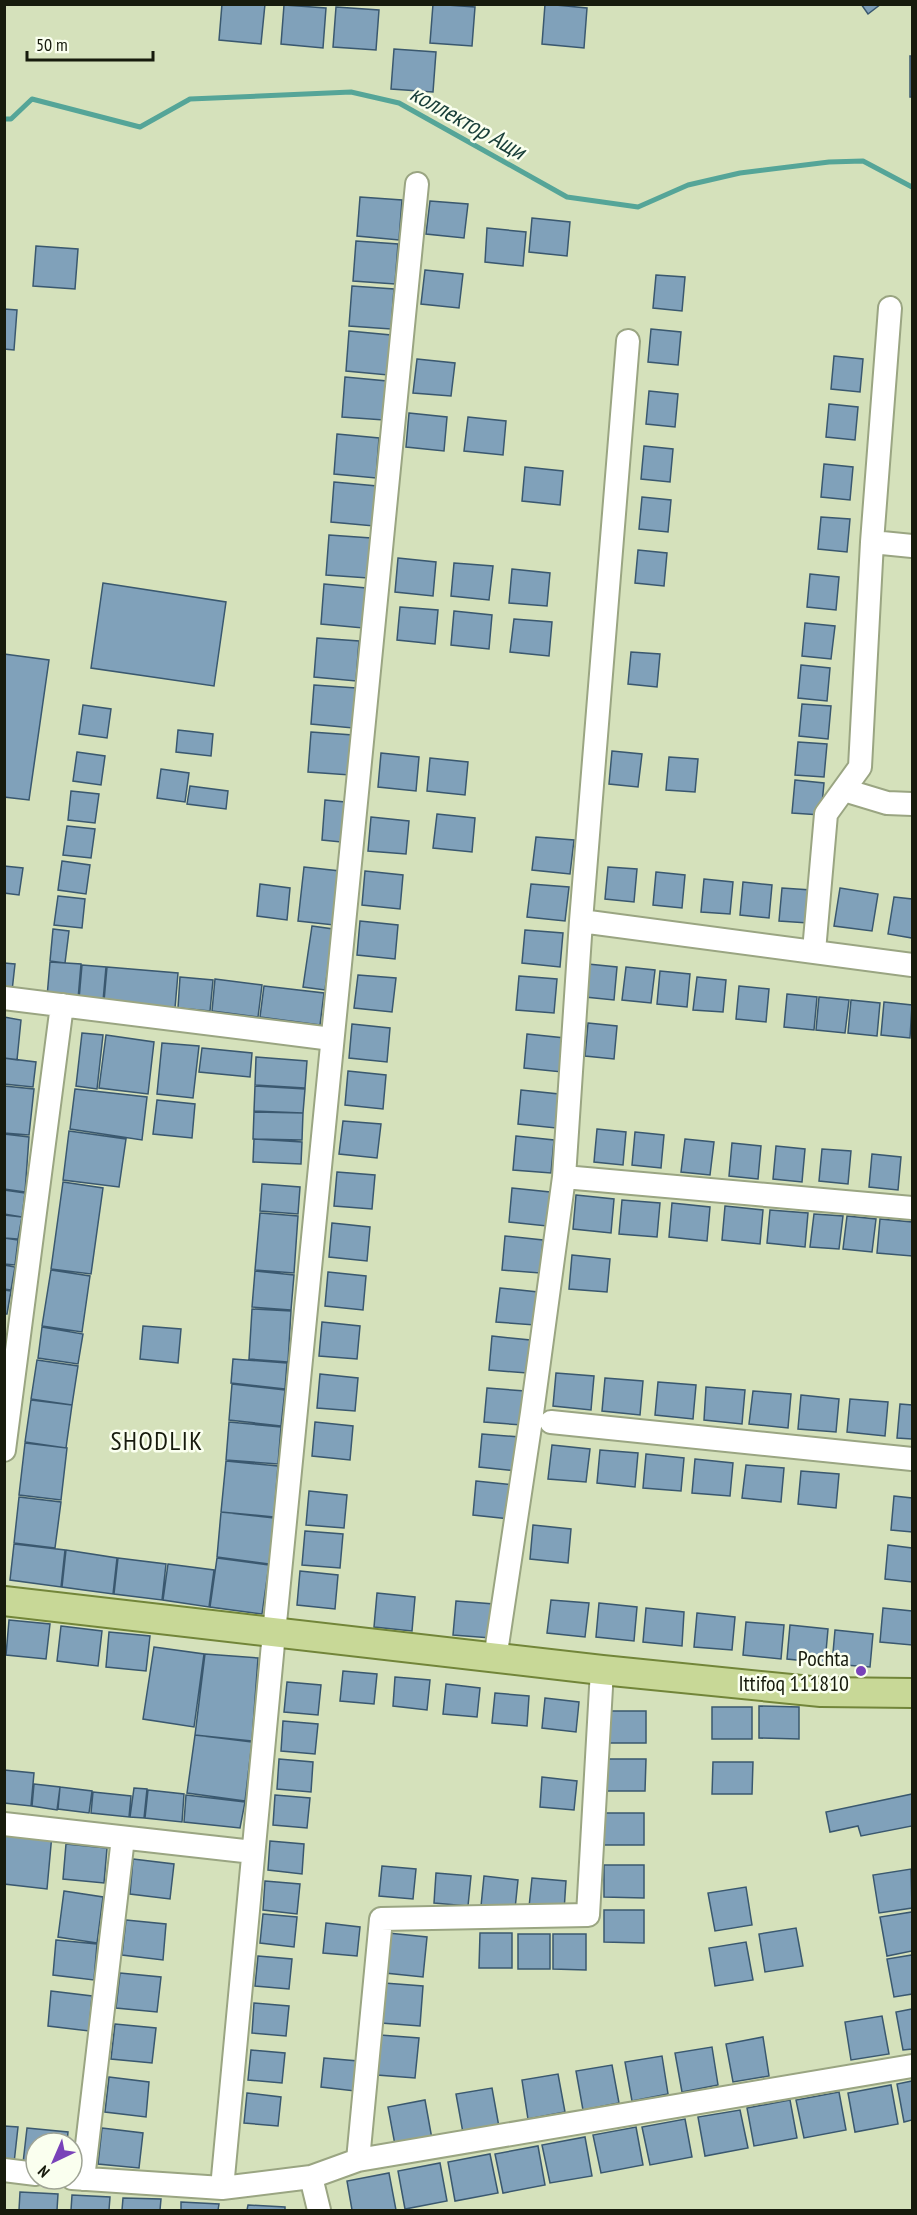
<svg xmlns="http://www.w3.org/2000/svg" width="917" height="2215" font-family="'PT Sans Narrow',sans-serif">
	<rect width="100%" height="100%" fill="#d5e1bb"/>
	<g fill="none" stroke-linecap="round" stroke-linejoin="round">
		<path stroke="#55a598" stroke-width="5" d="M4,119H11L32,99L140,127L190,99L351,92L399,103L567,197L638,207L688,185L740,173L829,162L863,161L912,187"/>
	</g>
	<path fill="#80a1ba" stroke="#3a586f" stroke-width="1.5" d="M222,4H265L261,44L219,40Z
		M433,4L475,7L472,46L430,43Z
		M545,4L587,8L584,48L542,44Z
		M861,4H881L868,14Z
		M284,5L326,8L323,48L281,44Z
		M336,7L379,10L376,50L333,47Z
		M394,49L436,52L433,92L391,89Z
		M910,56H912V97H910Z
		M360,197L402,200L399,240L357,236Z
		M430,201L468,204L464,238L426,234Z
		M532,218L570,222L567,256L529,252Z
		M487,228L526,232L523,266L485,262Z
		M356,241L398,244L395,284L353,281Z
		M36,246L78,249L75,289L33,286Z
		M425,270L463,274L459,308L421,304Z
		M656,275L685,277L682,311L653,308Z
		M352,286L394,289L391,329L349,326Z
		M4,309L17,310L14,350L4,349Z
		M651,329L681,332L678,365L648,362Z
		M349,331L391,335L388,375L346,371Z
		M834,356L863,359L860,392L831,389Z
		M417,359L455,363L451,396L413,393Z
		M345,377L387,381L384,420L342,417Z
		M649,391L678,394L675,427L646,424Z
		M829,404L858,407L855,440L826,437Z
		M409,413L447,417L444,451L406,447Z
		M468,417L506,421L503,455L464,451Z
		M337,434L379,438L376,478L334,474Z
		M644,446L673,449L670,482L641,479Z
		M824,464L853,467L850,500L821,497Z
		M525,467L563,471L560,505L522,501Z
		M334,482L377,486L374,526L331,522Z
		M642,497L671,500L668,532L639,529Z
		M821,517L850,519L847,552L818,549Z
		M329,535L371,538L368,578L326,575Z
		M638,550L667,553L664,586L635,583Z
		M398,558L436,562L433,596L395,592Z
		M454,563L493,566L489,600L451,596Z
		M512,569L550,573L547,606L509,603Z
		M810,574L839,577L836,610L807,607Z
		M103,583L226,602L214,686L91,668Z
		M324,584L366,588L363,628L321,624Z
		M400,607L438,610L435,644L397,640Z
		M454,611L492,615L489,649L451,645Z
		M514,619L552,622L549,656L510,652Z
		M805,623L835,626L831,659L802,656Z
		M317,638L359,641L356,681L314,677Z
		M631,652L660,654L657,687L628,684Z
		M4,654L49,660L29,800L4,797Z
		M801,665L830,668L827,701L798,698Z
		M314,685L356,688L353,728L311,724Z
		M802,704L831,706L828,739L799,736Z
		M83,705L111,709L107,738L79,734Z
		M178,730L213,734L211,756L176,752Z
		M311,732L353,735L350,775L308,772Z
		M798,742L827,744L824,777L795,775Z
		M612,751L642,754L638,787L609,784Z
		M77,752L105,756L101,785L73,781Z
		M381,753L419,757L416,791L378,787Z
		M669,757L698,759L695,792L666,790Z
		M430,758L468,762L465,795L427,791Z
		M161,769L189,773L185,802L157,798Z
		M795,780L824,783L821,815L792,813Z
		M190,786L228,791L226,809L187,804Z
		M71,791L99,794L95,823L68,820Z
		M325,800L345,802L341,842L322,840Z
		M437,814L475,818L472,852L433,848Z
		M371,817L409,821L406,854L368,851Z
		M67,826L95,829L91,858L63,855Z
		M536,837L574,840L570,874L532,870Z
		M62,861L90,865L86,894L58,890Z
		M4,866L23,868L19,895L4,893Z
		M304,867L340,871L334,925L298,921Z
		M608,867L637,869L634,902L605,899Z
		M365,871L403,875L400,909L362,905Z
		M656,872L685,875L682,908L653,905Z
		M704,879L733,882L730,914L701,912Z
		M743,882L772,885L769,918L740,915Z
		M260,884L290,888L287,920L257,916Z
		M531,884L569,887L565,921L527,917Z
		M782,888L811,890L808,923L779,921Z
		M840,888L878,894L872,931L834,926Z
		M58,896L85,899L82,928L54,925Z
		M894,897L912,899V938L888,934Z
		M360,921L398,925L395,959L357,955Z
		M312,926L333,929L325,990L303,987Z
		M53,929L69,931L65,963L50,961Z
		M525,930L563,933L560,967L522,963Z
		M50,962L81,964L78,999L47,997Z
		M4,963L15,964L12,991L4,990Z
		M588,964L617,967L614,1000L585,997Z
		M82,965L106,967L103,1001L79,999Z
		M107,967L178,973L175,1008L104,1001Z
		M626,967L655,970L651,1003L622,1000Z
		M660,971L690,974L687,1007L657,1004Z
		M358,975L396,978L392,1012L354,1008Z
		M519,976L557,979L554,1013L516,1010Z
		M180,977L213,980L210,1011L178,1008Z
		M697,977L726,980L723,1012L693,1010Z
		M215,979L262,985L258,1017L212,1011Z
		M264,986L324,993L320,1025L260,1017Z
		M739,986L769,989L766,1022L736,1019Z
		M787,994L817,997L814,1030L784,1027Z
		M819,997L849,1000L845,1033L816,1030Z
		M851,1000L880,1003L877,1036L848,1033Z
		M884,1002L912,1005L910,1038L881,1035Z
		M4,1017L21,1020L17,1060L4,1058Z
		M588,1023L617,1026L614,1059L585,1056Z
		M352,1024L390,1028L387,1062L349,1058Z
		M82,1033L103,1035L97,1089L76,1086Z
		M527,1034L565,1038L562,1072L524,1068Z
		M106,1035L154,1042L148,1094L99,1088Z
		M162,1043L199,1046L193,1098L157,1094Z
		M202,1048L252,1053L250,1077L199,1072Z
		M256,1057L307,1061L305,1088L255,1085Z
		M4,1058L36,1062L33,1087L4,1084Z
		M348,1071L386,1075L383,1109L345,1105Z
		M4,1086L34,1089L29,1135L4,1133Z
		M255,1086L305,1089L303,1113L254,1111Z
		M75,1089L147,1097L142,1140L70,1129Z
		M521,1090L559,1094L556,1128L518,1124Z
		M157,1100L195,1104L192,1138L153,1134Z
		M254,1112L303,1113L302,1140L253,1139Z
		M343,1121L381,1124L377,1158L339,1154Z
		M597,1129L626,1132L623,1165L594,1162Z
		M69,1131L126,1139L119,1187L63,1180Z
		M635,1132L664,1135L661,1168L632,1165Z
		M4,1134L29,1137L25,1192L4,1189Z
		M516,1136L554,1140L551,1173L513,1170Z
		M254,1139L302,1142L301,1164L253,1162Z
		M685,1139L714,1142L710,1175L681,1172Z
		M732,1143L761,1146L758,1179L729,1176Z
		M776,1146L805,1149L802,1182L773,1179Z
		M822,1149L851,1151L848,1184L819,1181Z
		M872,1154L901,1157L898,1190L869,1187Z
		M337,1172L375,1175L372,1209L334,1206Z
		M63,1182L103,1188L91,1274L51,1269Z
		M262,1184L300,1187L298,1214L260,1211Z
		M512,1188L550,1192L547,1226L509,1222Z
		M4,1190L25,1193L22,1217L4,1214Z
		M576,1195L614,1199L611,1233L573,1229Z
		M622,1200L660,1203L657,1237L619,1234Z
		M672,1203L710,1207L707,1241L669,1237Z
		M725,1206L763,1210L760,1244L722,1240Z
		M770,1210L808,1213L805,1247L767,1243Z
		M260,1213L298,1216L294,1273L255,1270Z
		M814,1214L843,1216L839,1249L810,1247Z
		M4,1215L22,1217L18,1239L4,1238Z
		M847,1216L876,1219L872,1252L843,1249Z
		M880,1219L912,1222V1256L877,1253Z
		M332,1223L370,1227L367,1261L329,1257Z
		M505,1236L543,1240L540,1273L502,1270Z
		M4,1238L18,1240L15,1265L4,1264Z
		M572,1255L610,1259L607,1292L569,1289Z
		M4,1265L15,1267L11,1290L4,1289Z
		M51,1270L90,1276L82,1332L42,1326Z
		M255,1271L294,1275L291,1310L252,1307Z
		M328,1272L366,1276L363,1310L325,1306Z
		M500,1288L538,1292L535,1325L496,1322Z
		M4,1290L11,1291L7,1314H4Z
		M252,1309L291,1311L288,1362L249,1359Z
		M322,1322L360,1326L357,1359L319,1356Z
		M143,1326L181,1329L178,1363L140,1359Z
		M42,1327L83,1334L78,1364L38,1358Z
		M492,1336L530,1340L527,1373L489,1370Z
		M233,1359L287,1363L285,1389L231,1383Z
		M37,1360L78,1366L72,1405L31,1399Z
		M556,1373L594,1376L591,1410L553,1406Z
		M320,1374L358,1378L355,1411L317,1408Z
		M605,1378L643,1381L640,1415L602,1411Z
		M658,1382L696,1385L693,1419L655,1415Z
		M232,1384L285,1390L281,1426L229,1420Z
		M706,1387L745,1390L742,1424L704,1420Z
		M487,1388L525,1391L522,1425L484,1422Z
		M753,1391L791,1394L788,1428L749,1424Z
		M801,1395L839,1399L836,1432L798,1429Z
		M850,1399L888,1402L885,1436L847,1432Z
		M31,1400L72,1405L66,1448L25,1442Z
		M900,1404L912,1405V1439L897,1438Z
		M229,1422L281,1427L278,1464L226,1460Z
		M315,1422L353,1426L350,1460L312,1456Z
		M482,1434L520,1437L517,1471L479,1467Z
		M25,1443L67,1448L61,1500L19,1495Z
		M552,1445L590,1449L586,1482L548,1479Z
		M600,1450L638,1453L635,1487L597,1483Z
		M646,1454L684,1458L681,1491L643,1488Z
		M695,1459L733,1463L730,1496L692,1493Z
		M226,1461L278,1466L274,1517L221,1512Z
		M746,1465L784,1468L781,1502L742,1498Z
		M801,1471L839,1474L836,1508L798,1504Z
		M476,1481L514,1485L511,1519L473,1515Z
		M309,1491L347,1495L344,1528L306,1525Z
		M894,1496L912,1498V1532L891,1530Z
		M19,1497L61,1502L55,1548L14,1543Z
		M221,1512L274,1518L269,1564L217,1557Z
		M533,1525L571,1529L568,1563L530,1559Z
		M305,1531L343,1534L340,1568L302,1565Z
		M14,1544L65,1550L61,1587L10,1580Z
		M888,1545L912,1548V1582L885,1579Z
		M66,1550L117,1558L113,1594L62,1587Z
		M118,1558L166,1564L162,1600L114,1594Z
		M217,1558L269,1565L262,1614L210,1607Z
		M168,1564L214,1570L209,1607L163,1600Z
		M300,1571L338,1575L335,1609L297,1605Z
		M377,1593L415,1597L412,1631L374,1627Z
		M551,1600L589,1603L585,1637L547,1633Z
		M456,1601L494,1604L491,1638L453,1635Z
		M599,1603L637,1607L634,1641L596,1637Z
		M646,1608L684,1612L682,1646L643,1642Z
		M883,1608L912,1611V1645L880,1642Z
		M697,1613L735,1617L732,1650L694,1647Z
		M9,1620L50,1624L46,1659L6,1655Z
		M746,1622L784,1625L781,1659L743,1655Z
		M790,1625L828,1629L825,1663L787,1659Z
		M61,1626L102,1631L98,1666L57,1661Z
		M835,1630L873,1634L870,1667L832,1664Z
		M109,1632L150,1636L146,1671L106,1667Z
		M154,1647L204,1654L194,1727L143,1719Z
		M205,1654L258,1658L252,1741L195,1735Z
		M343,1671L377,1674L374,1704L340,1701Z
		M395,1677L430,1680L427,1710L393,1706Z
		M287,1682L321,1685L318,1715L284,1712Z
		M446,1684L480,1688L477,1717L443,1714Z
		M495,1693L529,1696L527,1726L492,1723Z
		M545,1698L579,1702L576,1732L542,1728Z
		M759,1706L799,1707V1739L759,1738Z
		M712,1707H752V1739H712Z
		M606,1711H646V1743H606Z
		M283,1721L318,1724L315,1754L281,1751Z
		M195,1735L252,1742L245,1801L187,1793Z
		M279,1759L313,1762L311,1792L277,1789Z
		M606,1759H646L645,1791H605Z
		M713,1762H753L752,1794H712Z
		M4,1770L34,1773L31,1806L4,1803Z
		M542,1777L577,1781L574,1810L540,1807Z
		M34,1784L60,1787L57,1810L32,1806Z
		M60,1787L92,1791L89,1813L58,1809Z
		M134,1788L147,1789L144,1818L130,1817Z
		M148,1790L184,1794L182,1822L145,1818Z
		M93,1792L131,1796L129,1817L91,1813Z
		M912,1794V1826L861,1836L858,1826L830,1832L826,1812Z
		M186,1795L245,1802L240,1828L184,1822Z
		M275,1795L310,1798L307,1828L273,1825Z
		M604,1813H644V1845H604Z
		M4,1829L52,1834L47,1889L4,1884Z
		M270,1841L304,1844L302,1874L268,1870Z
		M66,1844L107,1848L104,1883L63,1879Z
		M133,1859L174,1864L170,1899L130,1894Z
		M604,1865H644V1898L604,1897Z
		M382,1866L416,1869L413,1899L379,1896Z
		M911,1869L912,1908L879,1913L873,1875Z
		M436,1873L471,1876L468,1906L434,1903Z
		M484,1876L518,1880L515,1909L481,1906Z
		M532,1878L566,1881L564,1911L529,1907Z
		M265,1881L300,1884L297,1914L263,1910Z
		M746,1887L752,1925L715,1931L708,1893Z
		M64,1891L103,1897L97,1943L58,1937Z
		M604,1910H644V1943L604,1942Z
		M912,1912V1951L887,1956L880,1917Z
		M263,1914L297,1917L294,1947L260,1943Z
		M126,1920L166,1924L163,1960L122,1955Z
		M326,1923L360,1927L357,1956L323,1953Z
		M796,1928L803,1966L765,1972L759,1934Z
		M388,1933L427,1937L423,1977L385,1973Z
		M480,1933H512V1968H479Z
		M518,1934H550V1969H518Z
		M553,1934H586V1970L553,1969Z
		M56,1940L97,1944L94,1980L53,1975Z
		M746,1942L753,1980L715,1986L709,1948Z
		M912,1955V1994L894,1997L887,1959Z
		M258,1956L292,1959L289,1989L255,1986Z
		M120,1973L161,1977L157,2012L116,2008Z
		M384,1983L423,1986L420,2026L381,2023Z
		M51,1991L92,1996L89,2031L48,2026Z
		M254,2003L289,2006L286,2036L252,2033Z
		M912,2009V2049L903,2050L896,2012Z
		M882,2016L889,2054L851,2060L845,2022Z
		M115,2024L156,2028L152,2063L111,2059Z
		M380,2035L419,2038L415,2078L377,2075Z
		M763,2037L769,2076L733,2082L726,2044Z
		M712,2047L718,2085L682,2092L675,2053Z
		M251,2050L285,2053L282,2083L248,2080Z
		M662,2056L668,2094L632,2101L625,2062Z
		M324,2058L358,2061L355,2091L321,2087Z
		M612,2065L619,2103L583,2110L576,2071Z
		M558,2074L565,2112L528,2119L522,2080Z
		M109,2077L149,2082L146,2117L105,2112Z
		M912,2081V2120L904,2122L897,2084Z
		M891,2085L898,2124L855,2132L848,2093Z
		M492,2088L499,2127L463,2133L456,2094Z
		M839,2092L846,2130L804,2138L796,2100Z
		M247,2093L281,2097L278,2126L244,2123Z
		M425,2100L432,2139L395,2145L388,2107Z
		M790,2100L797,2138L754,2146L747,2108Z
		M740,2110L748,2148L705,2156L698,2117Z
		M685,2119L692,2157L650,2165L642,2127Z
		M4,2126L18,2127L14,2163L4,2161Z
		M636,2127L643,2165L601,2173L593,2135Z
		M27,2128L68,2132L67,2143H36V2164L23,2163Z
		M102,2128L143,2133L139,2168L98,2164Z
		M585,2137L592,2176L550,2183L542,2145Z
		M538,2146L545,2185L503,2193L495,2154Z
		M490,2154L498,2193L455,2201L448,2162Z
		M440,2163L447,2201L405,2209L398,2171Z
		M389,2173L396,2210H352L347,2181Z
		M20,2192L58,2194L57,2210H19Z
		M72,2195L110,2197L109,2210H71Z
		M123,2198L161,2199L160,2210H122Z
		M181,2202L219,2204L218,2210H181Z
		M248,2205L285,2207V2210H247Z"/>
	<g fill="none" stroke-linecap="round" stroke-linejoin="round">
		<defs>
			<path id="minor" d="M872,542L912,546
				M844,790L887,803L912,804
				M581,921L912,965
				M814,951L826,814L860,767L872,542L890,308
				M4,998L332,1039
				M564,1177L912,1208
				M551,1422L912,1459
				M4,1450L62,1005
				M495,1659L532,1413L564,1177L581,921L628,341
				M4,1824L253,1852
				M358,2160L381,1919L588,1915L602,1670
				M4,2170L36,2174
				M311,2177L319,2210
				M72,2178L222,2188L311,2177L358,2160L912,2066
				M83,2179L123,1838
				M222,2188L274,1633L417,184"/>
			<path id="major" d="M4,1601L602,1670L821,1692L912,1693"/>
		</defs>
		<use href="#minor" stroke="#9aa582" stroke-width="26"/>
		<use href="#major" stroke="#728539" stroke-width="32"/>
		<use href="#minor" stroke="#fff" stroke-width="22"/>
		<use href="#major" stroke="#c8d897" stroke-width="28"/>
	</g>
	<circle fill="#7942b9" stroke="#faffef" stroke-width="2" cx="861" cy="1671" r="6"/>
	<g text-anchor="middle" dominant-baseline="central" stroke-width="5" stroke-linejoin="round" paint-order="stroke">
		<g font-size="22" fill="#171b0d" stroke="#faffef" text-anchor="end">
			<text x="849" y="1658">Pochta<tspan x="849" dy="25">Ittifoq 111810</tspan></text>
		</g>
		<g font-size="24" font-style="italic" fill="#183e38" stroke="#faffef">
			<text transform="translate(468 122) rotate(29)">коллектор Ащи</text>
		</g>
		<g font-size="26" letter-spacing="1.5" fill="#171b0d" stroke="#faffef">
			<text x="157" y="1440">SHODLIK</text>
		</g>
	</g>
	<rect width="917" height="2215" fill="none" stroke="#171b0d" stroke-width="12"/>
	<g transform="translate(54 2161) rotate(224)"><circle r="28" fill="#faffef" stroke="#9fa495" stroke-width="1.5"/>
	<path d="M0-4.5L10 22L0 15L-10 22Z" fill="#7942b9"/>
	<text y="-9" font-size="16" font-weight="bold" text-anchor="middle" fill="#171b0d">N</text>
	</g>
	<path d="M27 51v9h126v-9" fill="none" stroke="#171b0d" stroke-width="3"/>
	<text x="36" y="51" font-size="18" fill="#171b0d" stroke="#faffef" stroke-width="4.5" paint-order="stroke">50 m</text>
</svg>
